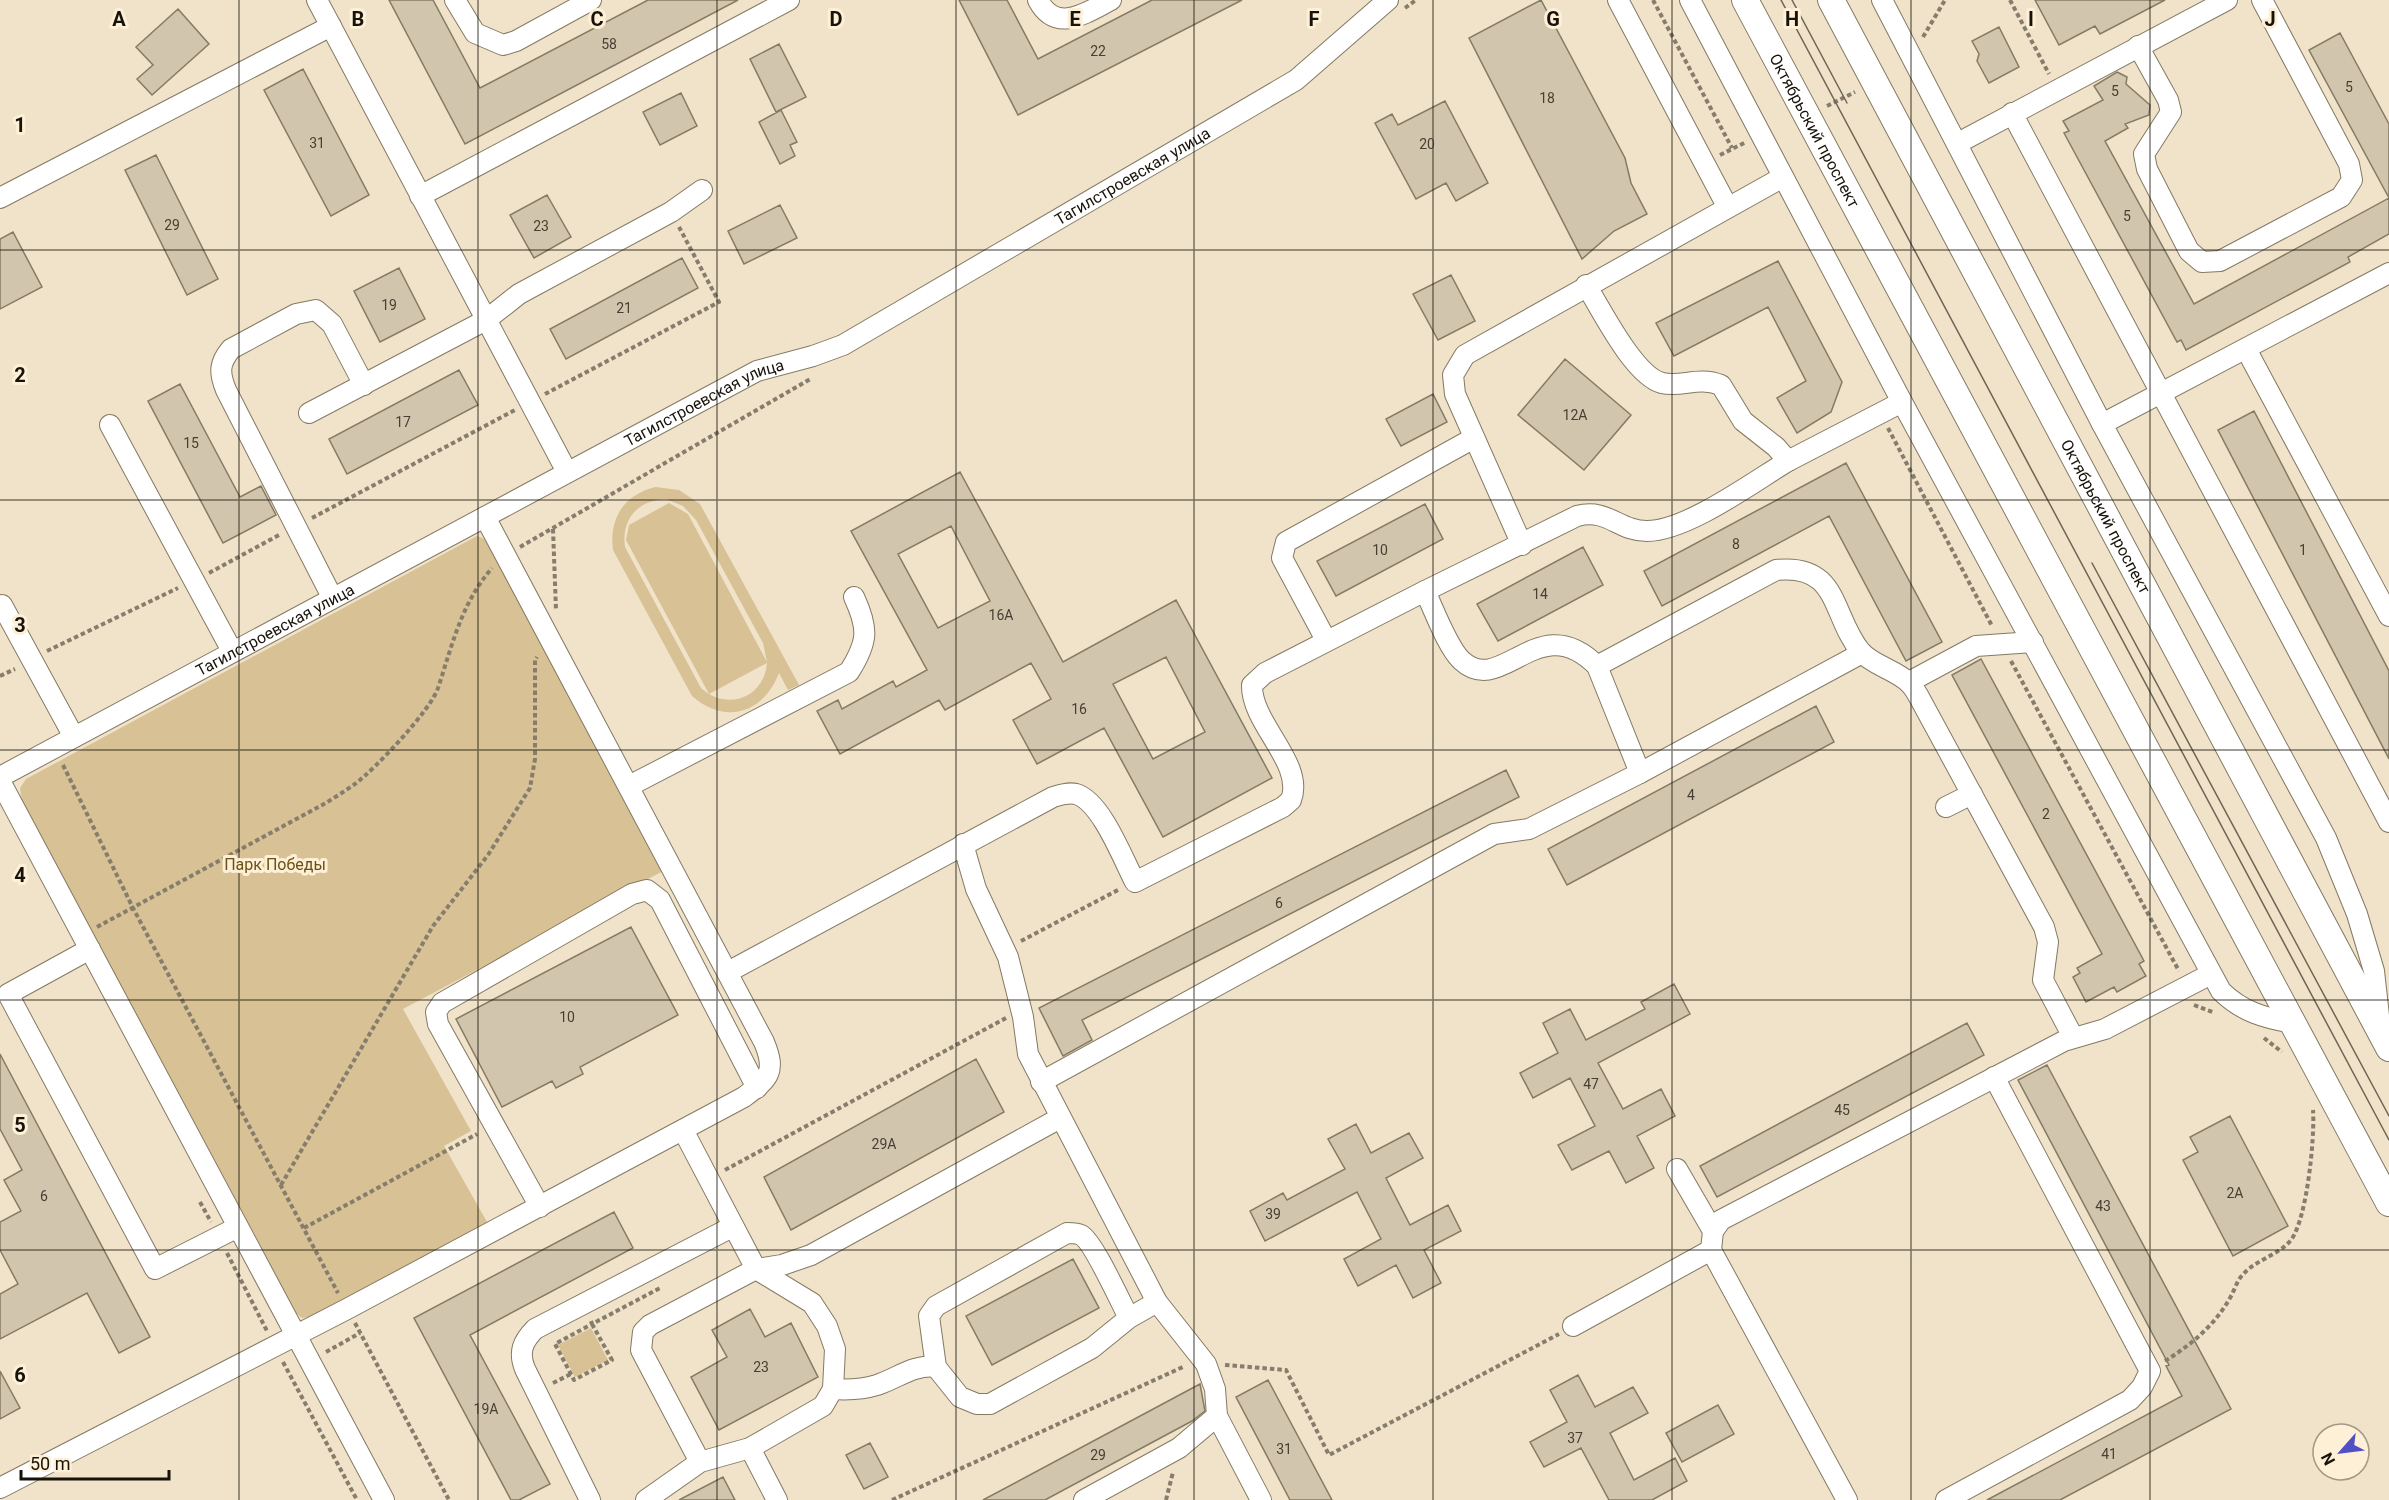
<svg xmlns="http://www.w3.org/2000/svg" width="2389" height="1500" font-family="Roboto,sans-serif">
	<rect width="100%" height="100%" fill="#f0e3ca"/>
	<path fill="#d8c194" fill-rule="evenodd" d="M655,487L679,490L700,504L799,685L788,690L779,673C763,714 725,725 692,696L613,550C609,518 624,495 655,487ZM666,499L683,506L696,520L763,643L767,662L688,514L669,503L629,525L626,540L709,694L767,663C764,699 726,711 701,688L625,547C621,519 638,500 666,499Z
		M477,536L489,541L663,871L403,1009L471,1131L444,1146L487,1222L313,1316L302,1318L292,1310L22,802L20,788L26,779Z
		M591,1328L608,1360L575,1377L558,1345Z"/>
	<path fill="#d2c5ad" stroke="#857a63" stroke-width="1.5" fill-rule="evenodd" d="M389,0H433L480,88L648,0H738L465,144Z
		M959,0H1007L1038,59L1152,0H1242L1018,115Z
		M1541,0L1625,158L1631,183L1647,214L1614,231L1582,259L1469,38Z
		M2035,0H2165L2100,34L2095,26L2059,45Z
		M178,9L209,44L152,95L137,79L153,65L136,47Z
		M1999,27L2019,67L1989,83L1977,61L1979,54L1972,41Z
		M2340,33L2389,124V198L2309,50Z
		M779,44L806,97L776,112L750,59Z
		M303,69L369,195L331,216L264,90Z
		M2117,72L2127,77L2126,84L2150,105L2149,115L2125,124L2128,128L2105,141L2194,304L2389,198V234L2348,257L2350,262L2186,350L2181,340L2177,342L2064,133L2069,131L2063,121L2103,100L2094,86Z
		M681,93L697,126L660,145L643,112Z
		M1445,101L1488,183L1456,201L1446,183L1416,199L1375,123L1392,114L1398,125Z
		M781,110L797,142L790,145L795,156L780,164L759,122Z
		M156,155L218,279L187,295L125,170Z
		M547,195L571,237L534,258L510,215Z
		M780,205L797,238L744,264L728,231Z
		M13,232L42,287L0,309V239Z
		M682,258L698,288L566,359L550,329Z
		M1778,261L1842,382L1831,412L1797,433L1777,398L1806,381L1768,307L1674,356L1656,323Z
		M399,268L425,319L380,342L354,291Z
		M1451,275L1475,321L1438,340L1413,294Z
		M1565,359L1631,415L1584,470L1518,415Z
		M459,370L478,405L347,474L329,439Z
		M180,384L240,497L261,486L276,515L223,543L148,401Z
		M1433,394L1447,422L1401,446L1386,419Z
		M2254,411L2389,671V759L2218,430Z
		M1846,463L1942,642L1906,661L1829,516L1662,606L1644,571Z
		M960,472L1063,662L1176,600L1272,778L1163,837L1104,728L1037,764L1013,720L1051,699L1031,663L945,710L939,700L840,754L817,711L838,700L842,709L893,681L896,687L927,670L851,531ZM951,526L990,601L938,628L898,554ZM1166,657L1205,732L1153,759L1113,684Z
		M1425,504L1443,539L1336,596L1317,561Z
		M1583,547L1603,585L1498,641L1477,604Z
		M1981,659L2144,961L2139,964L2146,976L2117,992L2114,987L2086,1002L2073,977L2080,973L2077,968L2102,954L1952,675Z
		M1816,706L1834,742L1567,885L1548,849Z
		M1506,770L1519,797L1082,1020L1092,1040L1063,1056L1039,1008Z
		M631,927L678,1015L580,1067L583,1074L556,1088L552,1081L502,1107L456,1019Z
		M1674,984L1690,1014L1598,1063L1623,1109L1661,1089L1675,1116L1637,1136L1654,1168L1626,1183L1609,1151L1572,1170L1558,1145L1595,1126L1570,1078L1533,1098L1520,1073L1558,1053L1543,1023L1570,1009L1586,1040L1645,1009L1641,1002Z
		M1967,1023L1984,1055L1717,1197L1700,1166Z
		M0,1054L150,1337L119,1353L87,1293L0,1339V1294L18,1284L0,1250V1222L21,1211L4,1180L22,1170L0,1129Z
		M976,1059L1004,1112L791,1230L764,1177Z
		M2047,1065L2231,1409L2060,1500H1987L2182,1396L2166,1366L2169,1365L2018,1080Z
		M2230,1116L2288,1226L2233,1256L2183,1160L2198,1152L2190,1137Z
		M1356,1124L1371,1153L1409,1133L1423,1158L1386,1178L1410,1225L1448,1205L1461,1231L1424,1250L1441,1283L1413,1298L1396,1265L1358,1286L1344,1259L1381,1239L1357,1192L1265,1241L1250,1211L1283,1193L1287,1200L1345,1169L1328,1139Z
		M614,1212L633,1248L470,1335L550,1484L519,1500H511L414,1318Z
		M1073,1259L1099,1308L992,1365L966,1316Z
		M750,1309L765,1337L791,1323L818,1377L719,1430L691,1377L727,1357L712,1330Z
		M0,1371L20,1408L0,1419Z
		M1578,1375L1595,1407L1633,1387L1648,1413L1610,1433L1634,1480L1675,1458L1687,1481L1652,1500H1609L1581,1448L1544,1467L1530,1442L1567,1422L1550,1390Z
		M1268,1380L1332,1500H1290L1236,1397Z
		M1200,1384L1205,1411L1192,1421L1045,1500H983Z
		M1718,1405L1734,1434L1682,1462L1666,1433Z
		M870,1443L888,1477L864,1489L846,1455Z
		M723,1477L735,1500H679Z"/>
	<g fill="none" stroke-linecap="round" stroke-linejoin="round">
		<defs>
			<g id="minor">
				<path d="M317,0L567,472"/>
				<path d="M455,0L475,33L503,45L516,41L591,0"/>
				<path d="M1038,0C1056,34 1086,13 1111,0"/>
				<path d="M1618,0L1727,206"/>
				<path d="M1690,0L1902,402L2221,991C2242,1012 2265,1018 2293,1023"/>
				<path d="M1882,0L2102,424L2326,838L2357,914L2374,971L2380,1025"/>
				<path d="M2138,46L2168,100L2171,112L2144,154L2147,169L2189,251L2202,262L2220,261L2341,197L2352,180L2349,164L2262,0"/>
				<path d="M2012,113L2389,822"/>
				<path d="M1958,143L2227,0"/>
				<path d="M420,196L789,0"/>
				<path d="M0,198L331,26"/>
				<path d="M1586,285C1601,309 1634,376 1662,383C1682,388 1697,376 1721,385L1743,421L1776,447L1788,461L1902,402"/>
				<path d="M2246,349L2389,616"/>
				<path d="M309,413L486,320L519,294L671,212L702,190"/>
				<path d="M2102,424L2389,273"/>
				<path d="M110,425L232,651"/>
				<path d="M1522,545L1455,394L1453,375L1465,355L1783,177"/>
				<path d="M332,597L226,390C219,373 219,363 231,349L296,314L316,310L332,324L364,385"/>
				<path d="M2,605L74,737"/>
				<path d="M1326,640L1282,558L1286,542L1474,438"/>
				<path d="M1597,666L1776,570C1840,563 1831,616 1861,652C1873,665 1895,670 1908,682C1913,686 1916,692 1919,697L2044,927L2048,942L2043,980L2073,1037"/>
				<path d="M1909,682L1976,646L2033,642"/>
				<path d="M1640,773L1597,666C1538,606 1502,699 1461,660C1447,646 1434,610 1425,591L1577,516C1608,508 1618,531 1647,531C1687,531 1753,482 1788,461"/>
				<path id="s1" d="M0,777L757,371L813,356L843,345L1296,80L1388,0"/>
				<path d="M0,781L384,1500"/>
				<path d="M629,786L849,672C868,642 869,629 854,597"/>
				<path d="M1946,807L1972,794"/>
				<path d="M963,844L976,889L1008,957L1023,1017L1028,1054L1157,1302L1206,1364L1215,1389L1217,1416L1261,1500"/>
				<path d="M90,949L8,994L155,1269L238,1227"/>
				<path d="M728,972L1053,797C1060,795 1068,792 1076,794C1101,801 1123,859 1135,882L1283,807L1291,800C1305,763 1251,724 1252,685L1265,673L1425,591"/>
				<path d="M1041,1082L1494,834L1529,829L1640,773L1862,653"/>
				<path d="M683,1130L756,1269L782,1265L811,1255L1060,1118"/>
				<path d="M1677,1169L1713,1231L1711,1250L1847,1500"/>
				<path d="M540,1207L438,1024L436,1012L442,1003L632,894L647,890L660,900L757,1088"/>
				<path d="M1713,1231L1721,1220L2064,1041L2105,1029L2211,974"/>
				<path d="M1129,1318C1121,1303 1093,1241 1081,1235C1077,1233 1072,1233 1067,1233L936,1306L929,1316L936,1367L960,1397L977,1404H990L1092,1348L1129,1318L1157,1302"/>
				<path d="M1573,1326L1711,1250"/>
				<path d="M833,1389C847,1390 864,1389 877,1385C898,1378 914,1364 936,1367"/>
				<path d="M750,1448L777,1500"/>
				<path d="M0,1488L347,1309L744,1097C768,1079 777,1073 764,1042L485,517"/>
				<path d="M590,1500L525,1369C518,1352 523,1341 535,1329L732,1227"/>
				<path d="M646,1500L700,1462L750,1448L823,1406L833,1389L835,1349L827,1326L812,1303L756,1269L650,1325L643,1332L641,1350L700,1462"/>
				<path d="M1084,1500L1179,1448L1217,1416"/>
				<path d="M1946,1500L2130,1400L2142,1387L2150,1371L1994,1077"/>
			</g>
			<g id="major">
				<path id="s2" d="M1745,0L2389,1203"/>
				<path id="s3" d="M1831,0L2389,1048"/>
			</g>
		</defs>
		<use href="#minor" stroke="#847962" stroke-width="22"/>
		<use href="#major" stroke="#847962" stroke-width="28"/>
		<path stroke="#867d6c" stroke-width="4" stroke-dasharray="4.5 3" stroke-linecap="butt" d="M1653,0L1732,148
			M2010,0L2049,74
			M1405,8L1416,0
			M1923,37L1945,0
			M1827,106L1855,92
			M1720,155L1746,142
			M545,394L719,302L679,227
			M1888,428L1992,626
			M312,518L515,410
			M553,529L556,610
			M520,547L812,378
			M209,573L279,535
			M47,651L178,588
			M2011,661L2179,971
			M0,676L15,669
			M63,765L133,908L338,1293
			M97,927L324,804C334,798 345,791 355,784C375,769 431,710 438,688C453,643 461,604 492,568
			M1021,941L1118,890
			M2194,1005L2215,1013
			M2264,1038L2282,1052
			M725,1170L1006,1018
			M281,1185L433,926L488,855L530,788L535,759V660L537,657
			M200,1202L211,1222
			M304,1228L477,1134
			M227,1253L267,1331
			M591,1321L592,1324L662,1287
			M355,1323L449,1500
			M592,1324L612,1360L574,1380L555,1344Z
			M326,1352L360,1333
			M2165,1361C2191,1345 2215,1325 2230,1298C2234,1291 2236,1284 2240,1278C2253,1260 2278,1256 2291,1240C2307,1219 2315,1137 2313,1110
			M283,1362L357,1500
			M1225,1365L1286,1370L1329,1455L1559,1334
			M553,1383L571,1374
			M892,1500L1185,1366
			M1166,1500L1173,1472"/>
		<use href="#minor" stroke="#fff" stroke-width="20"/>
		<use href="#major" stroke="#fff" stroke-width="26"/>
		<path stroke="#6d6555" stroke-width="1.5" d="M1781,0L2389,1140
			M1792,0L1847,103
			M2092,563L2389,1116"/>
	</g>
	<path fill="none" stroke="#18130a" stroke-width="1.5" stroke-opacity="0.55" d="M239,0V1500M478,0V1500M717,0V1500M956,0V1500M1194,0V1500M1433,0V1500M1672,0V1500M1911,0V1500M2150,0V1500M0,250H2389M0,500H2389M0,750H2389M0,1000H2389M0,1250H2389"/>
	<g text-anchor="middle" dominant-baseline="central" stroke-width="6" stroke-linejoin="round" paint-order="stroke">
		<g font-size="14" fill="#464033">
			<text x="609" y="44">58</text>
			<text x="1098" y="51">22</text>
			<text x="2349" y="87">5</text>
			<text x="2115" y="91">5</text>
			<text x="1547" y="98">18</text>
			<text x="317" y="143">31</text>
			<text x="1427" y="144">20</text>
			<text x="2127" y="216">5</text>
			<text x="172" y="225">29</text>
			<text x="541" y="226">23</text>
			<text x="389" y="305">19</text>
			<text x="624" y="308">21</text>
			<text x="1575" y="415">12А</text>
			<text x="403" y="422">17</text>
			<text x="191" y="443">15</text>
			<text x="1736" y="544">8</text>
			<text x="1380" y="550">10</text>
			<text x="2303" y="550">1</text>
			<text x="1540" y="594">14</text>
			<text x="1001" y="615">16А</text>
			<text x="1079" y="709">16</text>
			<text x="1691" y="795">4</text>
			<text x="2046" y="814">2</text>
			<text x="1279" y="903">6</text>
			<text x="567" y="1017">10</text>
			<text x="1591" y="1084">47</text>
			<text x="1842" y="1110">45</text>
			<text x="884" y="1144">29А</text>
			<text x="2235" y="1193">2А</text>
			<text x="44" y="1196">6</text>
			<text x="2103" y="1206">43</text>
			<text x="1273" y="1214">39</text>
			<text x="761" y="1367">23</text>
			<text x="486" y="1409">19А</text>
			<text x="1575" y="1438">37</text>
			<text x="1284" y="1449">31</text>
			<text x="2109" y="1454">41</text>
			<text x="1098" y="1455">29</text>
		</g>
		<g font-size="16" fill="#18130a" stroke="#fdf0d7">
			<text stroke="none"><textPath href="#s2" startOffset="148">Октябрьский проспект</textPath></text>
			<text stroke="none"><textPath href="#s1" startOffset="1284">Тагилстроевская улица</textPath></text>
			<text stroke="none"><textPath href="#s1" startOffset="798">Тагилстроевская улица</textPath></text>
			<text stroke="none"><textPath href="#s3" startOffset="585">Октябрьский проспект</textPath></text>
			<text stroke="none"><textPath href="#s1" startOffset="312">Тагилстроевская улица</textPath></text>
		</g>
		<g font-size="16" fill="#6b5114" stroke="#fdf0d7">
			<text x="275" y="864">Парк Победы</text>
		</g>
	</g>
	<g font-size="20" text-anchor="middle" font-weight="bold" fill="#18130a" stroke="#fdf0d7" stroke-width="6" stroke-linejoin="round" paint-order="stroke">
		<text x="119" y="26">A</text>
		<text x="358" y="26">B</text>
		<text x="597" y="26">C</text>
		<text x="836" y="26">D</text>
		<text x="1075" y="26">E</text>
		<text x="1314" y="26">F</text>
		<text x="1553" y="26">G</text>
		<text x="1792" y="26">H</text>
		<text x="2031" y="26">I</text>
		<text x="2270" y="26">J</text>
		<text x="20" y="132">1</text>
		<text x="20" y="382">2</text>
		<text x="20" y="632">3</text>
		<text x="20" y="882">4</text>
		<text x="20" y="1132">5</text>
		<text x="20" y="1382">6</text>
	</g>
	<g transform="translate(2341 1452) rotate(242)"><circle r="28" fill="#fdf0d7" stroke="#a19885" stroke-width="1.5"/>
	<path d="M0-4.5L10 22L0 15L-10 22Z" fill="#5050c6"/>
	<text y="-9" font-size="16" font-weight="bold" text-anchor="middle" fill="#18130a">N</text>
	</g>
	<path d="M21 1470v9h148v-9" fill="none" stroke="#18130a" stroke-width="3"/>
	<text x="30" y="1470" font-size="18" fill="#18130a" stroke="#fdf0d7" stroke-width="4.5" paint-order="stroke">50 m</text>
</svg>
